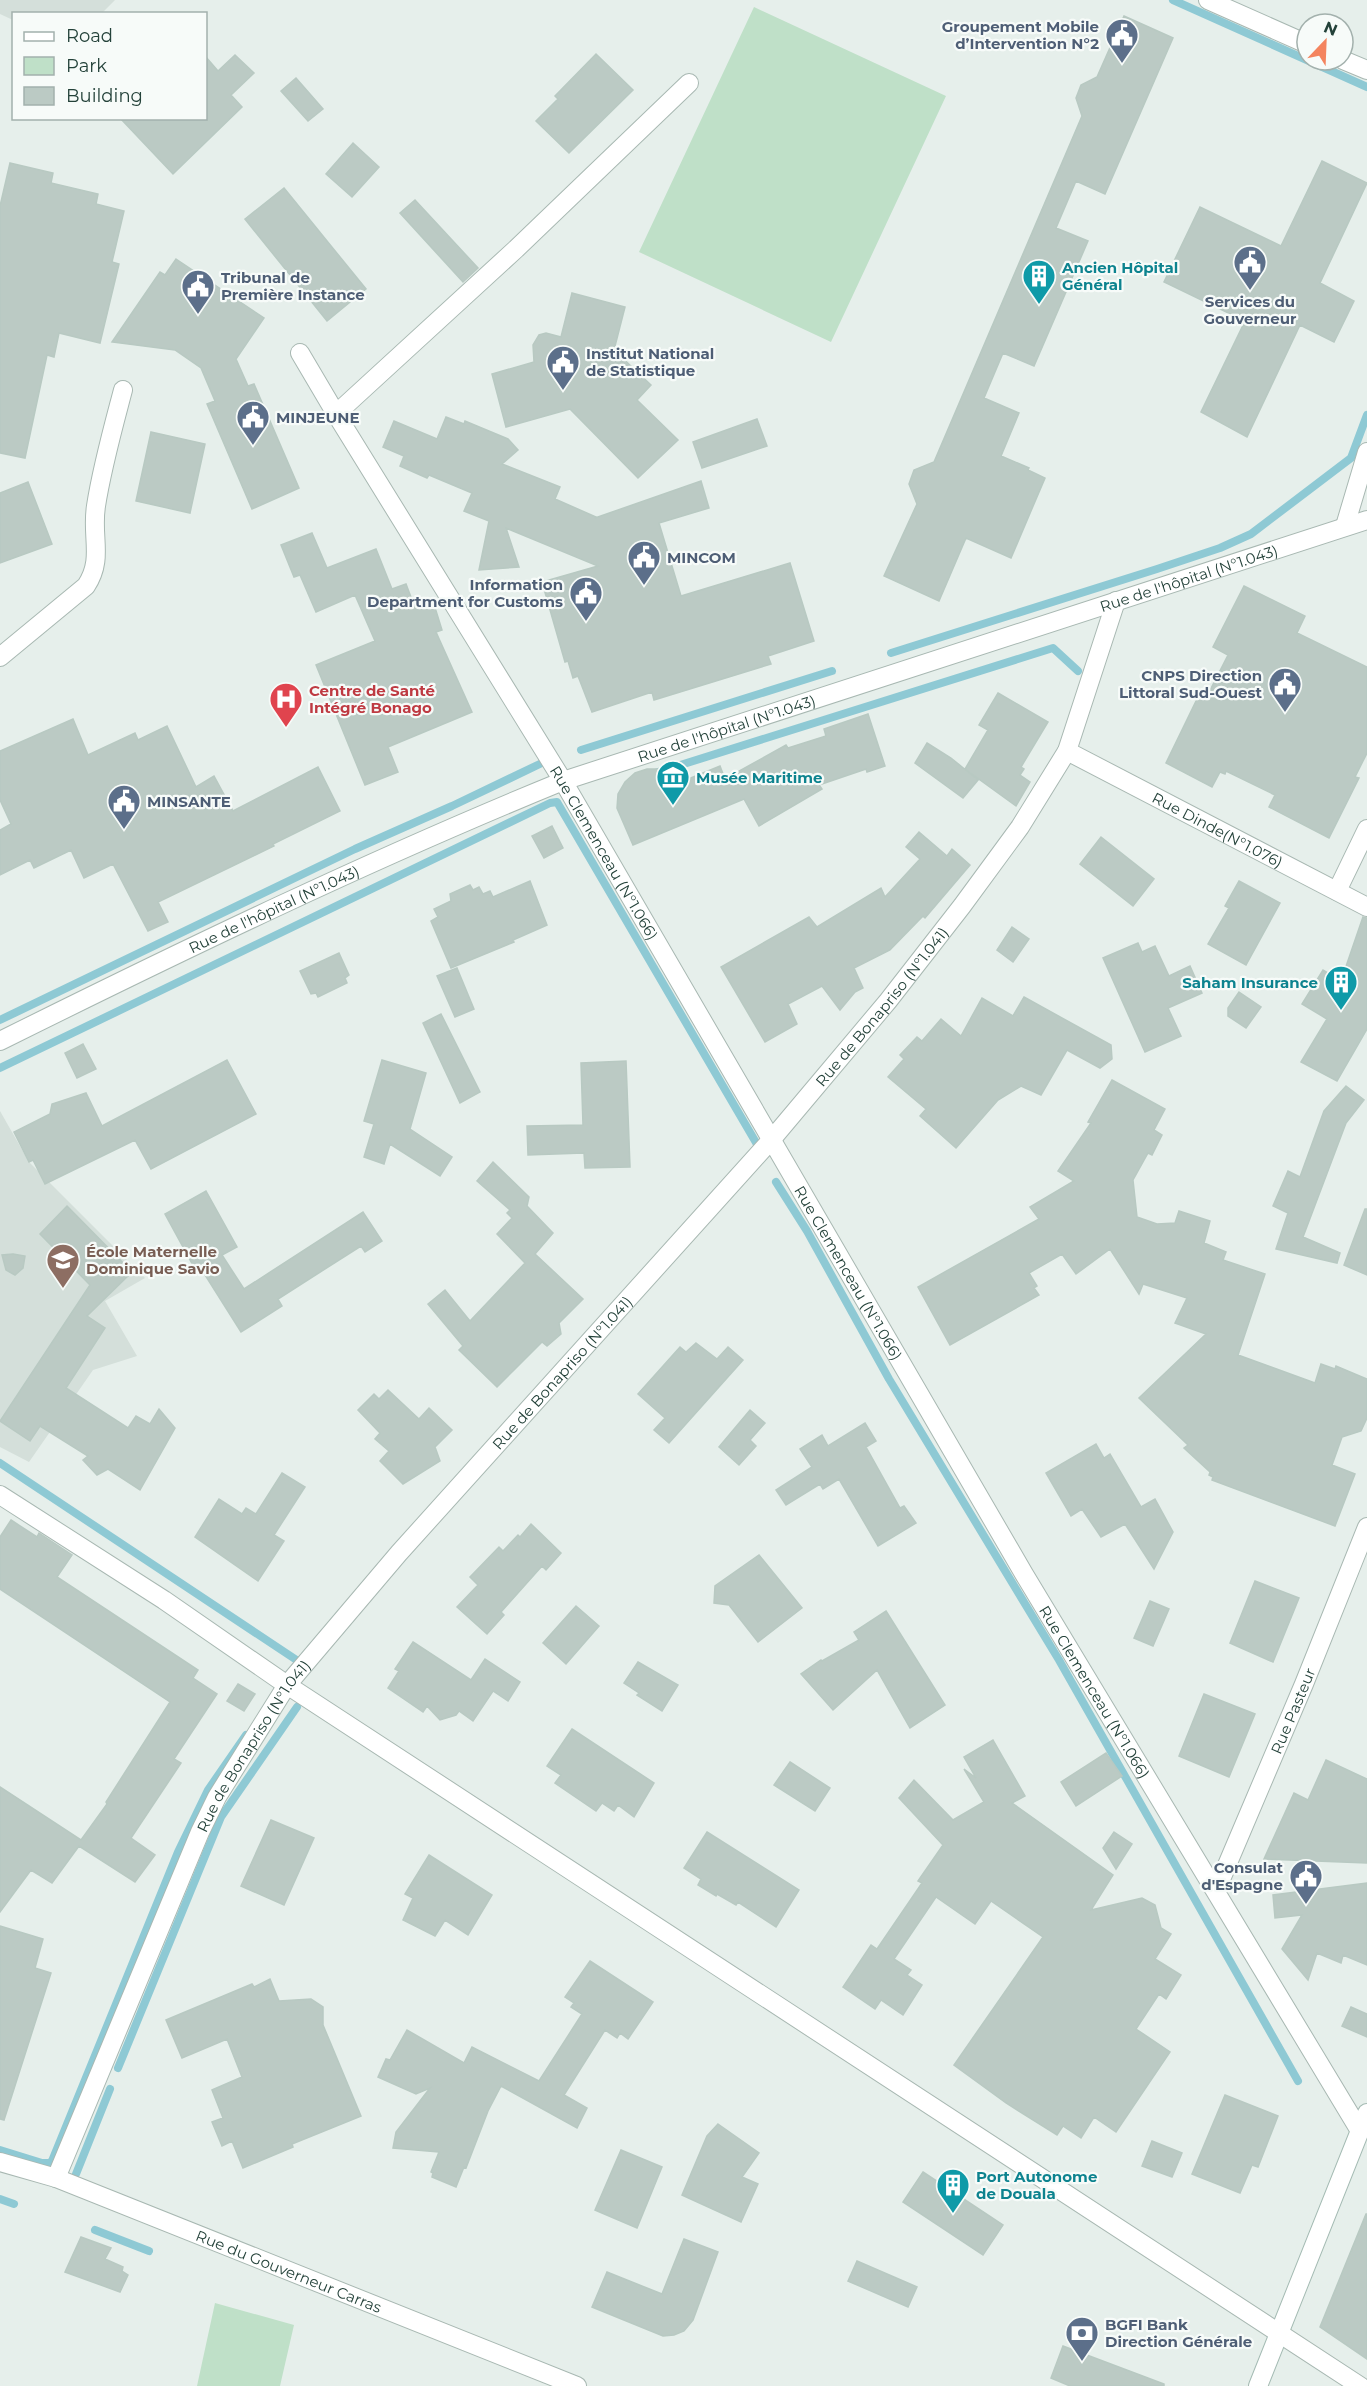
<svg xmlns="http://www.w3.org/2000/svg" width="1367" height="2386" font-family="Montserrat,sans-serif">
	<rect width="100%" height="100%" fill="#e6efeb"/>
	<path fill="#d4dfda" d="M0,0H115L102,13L14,14L13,20L0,14Z
		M0,1111L29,1162L145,1278L105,1301L137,1356L93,1370L29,1462L0,1447Z"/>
	<path fill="#bfe0c8" d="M754,7L946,96L831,342L639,252Z
		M215,2303L294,2325L280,2386H197Z"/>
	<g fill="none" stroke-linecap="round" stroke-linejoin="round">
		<path stroke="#8ec9d4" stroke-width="8" d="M1173,0L1367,87
			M891,653L1157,569L1220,548L1251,534L1351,458L1367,415
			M581,750L832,671
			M655,773L1053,648L1078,671
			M0,1020L355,849L452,806L544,762
			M0,1068L550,803L557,802L758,1146
			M776,1182L807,1231L889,1379L1059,1660L1298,2081
			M0,1463L298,1661
			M118,2068L221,1817L297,1707
			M0,2150L42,2163H49L52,2161L178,1852L208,1790L246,1735
			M76,2174L110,2089
			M0,2199L14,2204
			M95,2230L149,2251"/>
	</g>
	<path fill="#bbcac4" stroke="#b8c9c2" stroke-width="1.5" d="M1124,16L1173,38L1105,194L1076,181L1056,228L1088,241L1034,366L1003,353L984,398L1019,413L1001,456L1029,468L1028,470L1045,478L1011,558L966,538L939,601L884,576L917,504L909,484L914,470L934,462L1082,116L1076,98L1081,85L1097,77Z
		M596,54L633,90L569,153L536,121L558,99L555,96Z
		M235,55L254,73L231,95L242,107L173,174L120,118H206V57L218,71Z
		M296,78L323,109L308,121L281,91Z
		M353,143L379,167L352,197L326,174Z
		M1322,161L1367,183L1320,283L1354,301L1334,342L1300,325L1247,437L1201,412L1245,321L1164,282L1200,207L1281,246Z
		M10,163L53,173L51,183L98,194L96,204L124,211L112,262L119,264L100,343L59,333L54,357L47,355L25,458L0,453V206Z
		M284,188L366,289L327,321L245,219Z
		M415,200L478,268L463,282L400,213Z
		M176,259L264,318L236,359L248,386L254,384L299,488L252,509L207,404L215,401L201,368L175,350L112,342L160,272L165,275Z
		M572,293L625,307L614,350L651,385L637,400L678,440L638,478L570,409L506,427L492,374L534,362L533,345L539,335L546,333L561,337Z
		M446,417L464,424L465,421L508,439L518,450L502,464L560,487L555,499L596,517L595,518L701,481L709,508L659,523L681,596L790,563L814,641L768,656L771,664L654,700L652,692L592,712L578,676L573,678L568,661L565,662L542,582L598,566L506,528L519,567L479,570L489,521L464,511L472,493L429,475L427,478L400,466L404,456L383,447L394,421L437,439Z
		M757,419L767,446L702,468L693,442Z
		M151,432L205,444L190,513L136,501Z
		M28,482L52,544L0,563V493Z
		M312,533L327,568L376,549L392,589L406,584L414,605L417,604L419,609L433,601L442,630L436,632L472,712L388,747L398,772L365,785L316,665L375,641L355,595L316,612L300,575L294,577L281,545Z
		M1244,586L1305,616L1297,633L1367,667V753L1355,777L1359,778L1329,838L1269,807L1275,795L1226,771L1225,774L1220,772L1212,787L1166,763L1198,697L1205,700L1228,655L1213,647Z
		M998,693L1048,722L1021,767L1024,769L1020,775L1030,782L1016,806L965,769L988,730L979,725Z
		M868,714L885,766L867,772L866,769L819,785L822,789L759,826L744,799L633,845L617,808L618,794L625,782L635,773L647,769H660L671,774L681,782L720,766L725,779L786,745L788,748L826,736L824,729Z
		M73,719L88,755L135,733L138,740L167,726L196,787L214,776L233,811L318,767L340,811L273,844L274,846L158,902L168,922L148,931L113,864L84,878L71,850L34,868L30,860L0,875V830L11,824L0,800V751Z
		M927,743L951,758L978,780L963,798L915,763Z
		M552,826L563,848L544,858L532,836Z
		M919,832L947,856L952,849L970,865L925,918L923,916L890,950L854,968L863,988L855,992L840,1010L822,986L788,1004L797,1024L765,1042L721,967L809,917L817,927L881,888L885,897L920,859L906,847Z
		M1101,837L1154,879L1133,906L1080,864Z
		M530,881L547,925L513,940L514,942L451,968L431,921L438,917L434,909L451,901L450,894L470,885L473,890L479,887L483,894L490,891L493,897Z
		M1239,881L1280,903L1246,965L1208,944L1229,908L1225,906Z
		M1363,917L1367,918V1029L1337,1081L1301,1062L1327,1019L1302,1004L1323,970L1341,981Z
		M1012,927L1029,939L1013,962L997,950Z
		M1138,943L1142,952L1155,946L1169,976L1190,966L1202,993L1168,1008L1181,1036L1145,1052L1103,958Z
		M339,953L349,975L345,978L347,983L318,997L316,993L311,994L300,971Z
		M457,968L474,1009L455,1017L437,976Z
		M1239,992L1261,1007L1246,1028L1228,1016V1008Z
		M1024,997L1111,1045L1112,1059L1100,1068L1067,1050L1041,1095L1021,1086L998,1100L956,1148L920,1116L926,1109L888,1077L904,1059L900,1055L917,1037L922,1041L941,1019L961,1036L982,998L1013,1016Z
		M441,1014L480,1092L460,1103L423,1023Z
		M83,1044L96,1069L77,1078L65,1053Z
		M227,1060L256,1114L151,1169L135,1140L45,1184L33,1160L29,1162L14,1132L50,1114L52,1104L86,1093L102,1126Z
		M382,1060L426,1073L410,1129L452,1157L440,1176L390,1144L384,1164L364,1157L374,1124L364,1121Z
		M626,1061L630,1167L585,1168L584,1153L528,1155L527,1126L583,1125L581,1063Z
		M1112,1080L1165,1109L1154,1130L1162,1135L1152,1155L1148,1153L1133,1180L1137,1217L1157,1224L1175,1223L1179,1211L1210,1221L1204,1243L1226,1252L1223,1260L1265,1274L1238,1355L1315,1383L1321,1364L1335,1369L1336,1366L1367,1379V1418L1361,1431L1342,1437L1332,1465L1355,1474L1335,1526L1212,1480L1213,1477L1209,1475L1210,1472L1184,1448L1188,1445L1139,1398L1206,1334L1175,1323L1187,1298L1143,1284L1139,1294L1110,1249L1076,1274L1062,1254L1029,1273L1037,1286L1034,1288L1039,1295L950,1345L918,1287L1039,1219L1030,1207L1074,1181L1058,1171L1091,1123L1088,1122Z
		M1346,1086L1364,1100L1346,1123L1303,1237L1340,1253L1337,1263L1276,1249L1288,1213L1273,1206L1288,1171L1300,1177L1324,1111Z
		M493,1162L529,1197L527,1206L553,1233L535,1254L583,1299L559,1323L561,1334L547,1346L542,1342L497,1387L459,1350L463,1346L428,1304L445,1290L470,1321L525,1263L497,1234L512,1218L507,1213L510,1210L477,1181Z
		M206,1191L237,1247L222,1255L244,1289L363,1212L382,1241L365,1252L361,1246L278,1299L282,1306L241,1332L200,1267L195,1269L165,1214Z
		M67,1206L132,1272L87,1316L105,1328L66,1388L128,1428L136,1416L150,1424L159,1409L175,1428L140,1490L108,1469L97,1475L83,1460L88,1456L40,1426L30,1441L0,1421L90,1285L40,1234Z
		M1365,1209H1367V1275L1344,1265Z
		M13,1254L25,1256L23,1268L15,1275L6,1270L2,1255Z
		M696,1343L717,1359L728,1347L743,1360L669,1443L654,1430L665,1418L638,1394L680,1347L686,1352Z
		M388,1390L419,1419L429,1408L452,1430L435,1447L440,1461L403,1484L380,1461L389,1451L375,1439L380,1433L358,1410L374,1394L379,1399Z
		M750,1410L765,1423L750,1440L756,1446L739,1465L719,1447Z
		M865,1423L876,1441L866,1447L900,1508L904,1506L916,1523L878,1546L839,1479L823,1489L820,1484L786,1505L776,1490L812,1467L800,1449L822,1435L828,1446Z
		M1096,1444L1104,1458L1110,1454L1141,1507L1155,1499L1173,1532L1154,1569L1125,1524L1101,1537L1082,1509L1071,1516L1046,1473Z
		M282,1473L305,1487L274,1535L284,1541L258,1581L195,1537L219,1499L242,1514L246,1508L256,1514Z
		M11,1520L37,1537L39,1533L72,1555L57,1577L198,1670L193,1678L217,1694L174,1759L181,1763L131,1838L155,1855L135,1882L79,1846L52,1883L31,1870L0,1912V1787L81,1840L107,1804L106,1802L170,1702L0,1589V1537Z
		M531,1524L561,1553L546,1570L542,1566L501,1612L504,1615L487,1634L457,1607L478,1585L470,1577L499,1547L503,1551L518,1535L520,1537Z
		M759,1555L802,1608L758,1642L729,1605L714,1603L715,1586Z
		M1255,1581L1299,1598L1273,1662L1230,1643Z
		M1150,1601L1169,1609L1153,1646L1134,1638Z
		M576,1606L599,1626L566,1664L543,1643Z
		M886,1611L945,1705L910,1728L877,1670L833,1710L801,1674L821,1660L822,1661L859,1640L854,1632Z
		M413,1642L471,1680L485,1659L520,1682L508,1701L493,1691L473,1721L459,1711L456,1715L440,1720L427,1706L423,1712L388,1688L399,1671L395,1669Z
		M638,1662L678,1685L662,1711L637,1695L639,1693L624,1683Z
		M238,1684L255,1694L244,1711L227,1701Z
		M1204,1694L1255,1714L1229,1777L1179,1756Z
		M572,1729L654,1783L634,1817L618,1805L614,1811L602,1803L596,1811L555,1783L561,1775L547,1766Z
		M993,1740L1025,1796L1012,1803L1113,1875L1091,1910L1142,1898L1155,1905L1161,1928L1171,1934L1155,1959L1181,1975L1166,1999L1159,1994L1136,2029L1170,2052L1116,2132L1094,2117L1081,2138L1063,2126L1057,2135L1006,2103L954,2065L1043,1937L991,1901L975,1924L936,1897L894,1959L911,1970L907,1975L922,1985L903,2015L881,2000L875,2009L843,1987L871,1945L877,1949L922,1883L918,1881L943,1845L899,1798L914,1780L953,1820L984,1802L964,1769L976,1778L964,1757Z
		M1106,1753L1122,1776L1076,1806L1061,1782Z
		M1326,1760L1367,1779V1863L1264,1859L1294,1793L1308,1800Z
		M790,1762L830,1788L815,1811L774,1785Z
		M271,1820L314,1838L284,1905L241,1886Z
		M707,1832L799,1890L776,1927L738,1902L736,1905L717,1894L716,1896L698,1885L701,1879L684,1868Z
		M1114,1832L1132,1844L1116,1869L1103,1848Z
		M429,1855L492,1895L468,1935L445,1920L435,1936L403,1920L413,1898L405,1894Z
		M1367,1883V1965L1343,1955L1341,1963L1317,1953L1308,1980L1282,1949L1302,1915L1275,1918L1273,1895Z
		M0,1926L43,1939L35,1968L51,1973L4,2120L0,2119Z
		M590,1961L653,2002L628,2039L620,2033L617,2038L605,2030L564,2095L587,2108L577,2128L501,2086L488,2111L466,2168L464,2167L456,2187L432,2177L433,2173L431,2172L439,2152L393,2148L396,2132L430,2088L416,2094L378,2077L386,2059L390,2060L407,2030L464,2063L472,2047L539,2081L582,2014L571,2007L574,2003L565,1997Z
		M270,1979L279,2001L311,1999L323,2007V2025L361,2116L292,2144L293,2147L243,2168L232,2141L222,2146L212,2122L223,2118L212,2090L242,2077L227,2039L182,2058L166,2020L252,1984L254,1987Z
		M1351,2007L1367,2014V2037L1342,2026Z
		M1225,2095L1278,2116L1258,2167L1252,2165L1240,2193L1192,2174Z
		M718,2124L759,2153L742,2177L758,2184L741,2222L682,2195L707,2136Z
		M1152,2141L1182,2153L1172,2177L1142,2166Z
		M621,2150L662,2167L637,2228L595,2210Z
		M923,2172L1003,2225L983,2255L903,2202Z
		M1366,2214H1367V2359L1320,2327Z
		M81,2237L111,2248L105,2259L123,2267L122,2271L128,2275L120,2292L65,2272Z
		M684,2239L718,2252L693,2320L684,2331L674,2335L663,2336L592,2307L607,2272L662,2294Z
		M857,2261L917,2287L908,2307L848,2281Z
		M1063,2346L1164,2384V2386H1070L1051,2378Z"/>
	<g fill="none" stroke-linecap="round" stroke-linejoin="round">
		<defs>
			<g id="minor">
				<path d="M1208,0L1307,44"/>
				<path d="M1343,60L1367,70"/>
				<path id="s1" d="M300,353L336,414L563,781L1024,1574L1360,2131"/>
				<path d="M336,414L516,249L689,83"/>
				<path d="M1345,526L1367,452"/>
				<path d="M0,657L86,586C104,559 91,537 96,506C102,467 113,428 123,390"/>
				<path id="s2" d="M1067,751L1367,907"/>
				<path d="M1337,891L1367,829"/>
				<path id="s3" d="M0,1041C185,949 372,859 563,781L1367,520"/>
				<path d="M0,1495L164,1600L287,1685L1360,2386"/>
				<path id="s4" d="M1216,1891L1304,1684L1367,1527"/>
				<path id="s5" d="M0,2162L56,2178L577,2386"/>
				<path id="s6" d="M56,2178L200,1832L217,1797L287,1685L399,1553L772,1139L888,1001L962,906L1020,827L1067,751L1116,601"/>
			</g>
			<path id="secondary" d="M1258,2386L1367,2113"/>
		</defs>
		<use href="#minor" stroke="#a8b8b2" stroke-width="20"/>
		<use href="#secondary" stroke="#a4bbb3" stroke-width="20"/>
		<use href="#minor" stroke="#fff" stroke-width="18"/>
		<use href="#secondary" stroke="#fff" stroke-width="18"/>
	</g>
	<defs>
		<symbol id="civic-pin" viewBox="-11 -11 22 30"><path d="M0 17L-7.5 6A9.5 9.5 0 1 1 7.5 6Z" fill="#5c6f8a" stroke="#f7fbf9"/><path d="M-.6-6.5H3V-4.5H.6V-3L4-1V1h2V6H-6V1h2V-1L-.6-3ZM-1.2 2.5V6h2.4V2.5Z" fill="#fff"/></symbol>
		<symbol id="building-pin" viewBox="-11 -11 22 30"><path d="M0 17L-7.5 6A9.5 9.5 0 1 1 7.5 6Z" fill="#0f9aa8" stroke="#f7fbf9"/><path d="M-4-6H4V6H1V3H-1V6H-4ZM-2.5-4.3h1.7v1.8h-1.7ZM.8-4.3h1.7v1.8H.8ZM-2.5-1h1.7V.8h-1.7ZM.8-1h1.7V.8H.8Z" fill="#fff"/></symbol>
		<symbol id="hospital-pin" viewBox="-11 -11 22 30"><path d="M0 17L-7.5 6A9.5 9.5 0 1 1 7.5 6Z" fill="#e0444e" stroke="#f7fbf9"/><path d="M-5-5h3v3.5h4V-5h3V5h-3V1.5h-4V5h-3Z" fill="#fff"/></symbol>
		<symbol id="museum-pin" viewBox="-11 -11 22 30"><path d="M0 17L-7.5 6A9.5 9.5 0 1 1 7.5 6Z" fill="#0f9aa8" stroke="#f7fbf9"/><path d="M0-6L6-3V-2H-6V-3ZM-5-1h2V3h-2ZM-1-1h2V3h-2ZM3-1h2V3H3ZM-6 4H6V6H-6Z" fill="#fff"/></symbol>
		<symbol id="school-pin" viewBox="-11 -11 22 30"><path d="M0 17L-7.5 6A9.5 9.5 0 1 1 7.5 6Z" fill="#8d6e63" stroke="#f7fbf9"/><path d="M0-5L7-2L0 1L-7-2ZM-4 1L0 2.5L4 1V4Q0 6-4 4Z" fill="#fff"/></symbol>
		<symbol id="bank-pin" viewBox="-11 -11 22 30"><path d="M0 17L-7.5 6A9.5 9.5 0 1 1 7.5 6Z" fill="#5c6f8a" stroke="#f7fbf9"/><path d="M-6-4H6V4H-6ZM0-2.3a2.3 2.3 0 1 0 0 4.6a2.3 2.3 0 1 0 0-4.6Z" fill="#fff"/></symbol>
	</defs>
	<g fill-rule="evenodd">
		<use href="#civic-pin" x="1103" y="16" width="38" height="52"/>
		<use href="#civic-pin" x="1231" y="243" width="38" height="52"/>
		<use href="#building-pin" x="1020" y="257" width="38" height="52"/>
		<use href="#civic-pin" x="179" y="267" width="38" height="52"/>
		<use href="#civic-pin" x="544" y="343" width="38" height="52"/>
		<use href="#civic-pin" x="234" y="398" width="38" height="52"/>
		<use href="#civic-pin" x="625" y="538" width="38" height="52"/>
		<use href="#civic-pin" x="567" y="574" width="38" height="52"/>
		<use href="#civic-pin" x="1266" y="665" width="38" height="52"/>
		<use href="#hospital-pin" x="267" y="680" width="38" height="52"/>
		<use href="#museum-pin" x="654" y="758" width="38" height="52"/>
		<use href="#civic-pin" x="105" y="782" width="38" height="52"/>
		<use href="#building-pin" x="1322" y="963" width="38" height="52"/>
		<use href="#school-pin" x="44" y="1241" width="38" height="52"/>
		<use href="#civic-pin" x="1287" y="1857" width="38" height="52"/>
		<use href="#building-pin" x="934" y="2166" width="38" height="52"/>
		<use href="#bank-pin" x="1063" y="2314" width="38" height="52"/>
	</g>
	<g text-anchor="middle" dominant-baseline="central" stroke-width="4.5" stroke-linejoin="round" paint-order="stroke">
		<g font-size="15" font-weight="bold" fill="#4e5e75" stroke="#f7fbf9" text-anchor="start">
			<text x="1099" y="26" text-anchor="end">Groupement Mobile<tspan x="1099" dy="17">d’Intervention N°2</tspan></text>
			<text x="221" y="277">Tribunal de<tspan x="221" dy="17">Première Instance</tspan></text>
			<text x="1250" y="301" text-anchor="middle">Services du<tspan x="1250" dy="17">Gouverneur</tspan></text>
			<text x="586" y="353">Institut National<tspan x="586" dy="17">de Statistique</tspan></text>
			<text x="276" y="417">MINJEUNE</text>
			<text x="667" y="557">MINCOM</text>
			<text x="563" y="584" text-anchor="end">Information<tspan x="563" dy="17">Department for Customs</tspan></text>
			<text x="1262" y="675" text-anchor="end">CNPS Direction<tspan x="1262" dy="17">Littoral Sud-Ouest</tspan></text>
			<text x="147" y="801">MINSANTE</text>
			<text x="1283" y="1867" text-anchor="end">Consulat<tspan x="1283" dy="17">d'Espagne</tspan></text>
			<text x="1105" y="2324">BGFI Bank<tspan x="1105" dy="17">Direction Générale</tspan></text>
		</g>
		<g font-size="15" font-weight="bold" fill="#0d838f" stroke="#f7fbf9" text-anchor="start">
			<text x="1062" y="267">Ancien Hôpital<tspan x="1062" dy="17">Général</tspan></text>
			<text x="696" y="777">Musée Maritime</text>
			<text x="1318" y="982" text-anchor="end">Saham Insurance</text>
			<text x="976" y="2176">Port Autonome<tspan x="976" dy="17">de Douala</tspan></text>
		</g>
		<g font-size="15" fill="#24423a" stroke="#f7fbf9">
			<text stroke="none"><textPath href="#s3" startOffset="1278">Rue de l'hôpital (N°1.043)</textPath></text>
			<text stroke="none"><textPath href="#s3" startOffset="792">Rue de l'hôpital (N°1.043)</textPath></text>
			<text stroke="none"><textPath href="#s2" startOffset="170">Rue Dinde(N°1.076)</textPath></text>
			<text stroke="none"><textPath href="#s1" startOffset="585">Rue Clemenceau (N°1.066)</textPath></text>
			<text stroke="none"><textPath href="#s3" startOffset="304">Rue de l'hôpital (N°1.043)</textPath></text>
			<text stroke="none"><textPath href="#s6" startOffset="1448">Rue de Bonapriso (N°1.041)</textPath></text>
			<text stroke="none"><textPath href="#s1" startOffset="1071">Rue Clemenceau (N°1.066)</textPath></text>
			<text stroke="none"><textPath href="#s6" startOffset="962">Rue de Bonapriso (N°1.041)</textPath></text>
			<text stroke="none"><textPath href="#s1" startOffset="1557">Rue Clemenceau (N°1.066)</textPath></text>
			<text stroke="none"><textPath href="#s4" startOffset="196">Rue Pasteur</textPath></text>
			<text stroke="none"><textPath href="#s6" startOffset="476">Rue de Bonapriso (N°1.041)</textPath></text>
			<text stroke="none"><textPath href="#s5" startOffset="309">Rue du Gouverneur Carras</textPath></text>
		</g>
		<g font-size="15" font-weight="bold" fill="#be3a42" stroke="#f7fbf9" text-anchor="start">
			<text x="309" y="690">Centre de Santé<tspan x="309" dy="17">Intégré Bonago</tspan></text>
		</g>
		<g font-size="15" font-weight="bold" fill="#785e54" stroke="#f7fbf9" text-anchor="start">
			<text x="86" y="1251">École Maternelle<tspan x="86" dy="17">Dominique Savio</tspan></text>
		</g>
	</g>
	<rect x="12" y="12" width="195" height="108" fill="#f7fbf9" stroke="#a3b1ad" stroke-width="1.5"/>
	<rect x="24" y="32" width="30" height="9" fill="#ffffff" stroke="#a3b1ad" stroke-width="1.5"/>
	<text x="66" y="42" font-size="18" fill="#24423a">Road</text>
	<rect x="24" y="57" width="30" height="18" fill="#bfe0c8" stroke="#a3b1ad" stroke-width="1.5"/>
	<text x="66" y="72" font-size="18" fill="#24423a">Park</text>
	<rect x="24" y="87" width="30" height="18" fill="#bbcac4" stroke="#a3b1ad" stroke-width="1.5"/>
	<text x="66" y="102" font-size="18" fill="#24423a">Building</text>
	<g transform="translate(1325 42) rotate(23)"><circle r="28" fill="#f7fbf9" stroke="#a3b1ad" stroke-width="1.5"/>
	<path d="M0-4.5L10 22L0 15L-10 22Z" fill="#f4845f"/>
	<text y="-9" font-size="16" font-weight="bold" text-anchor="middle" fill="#24423a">N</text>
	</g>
</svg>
